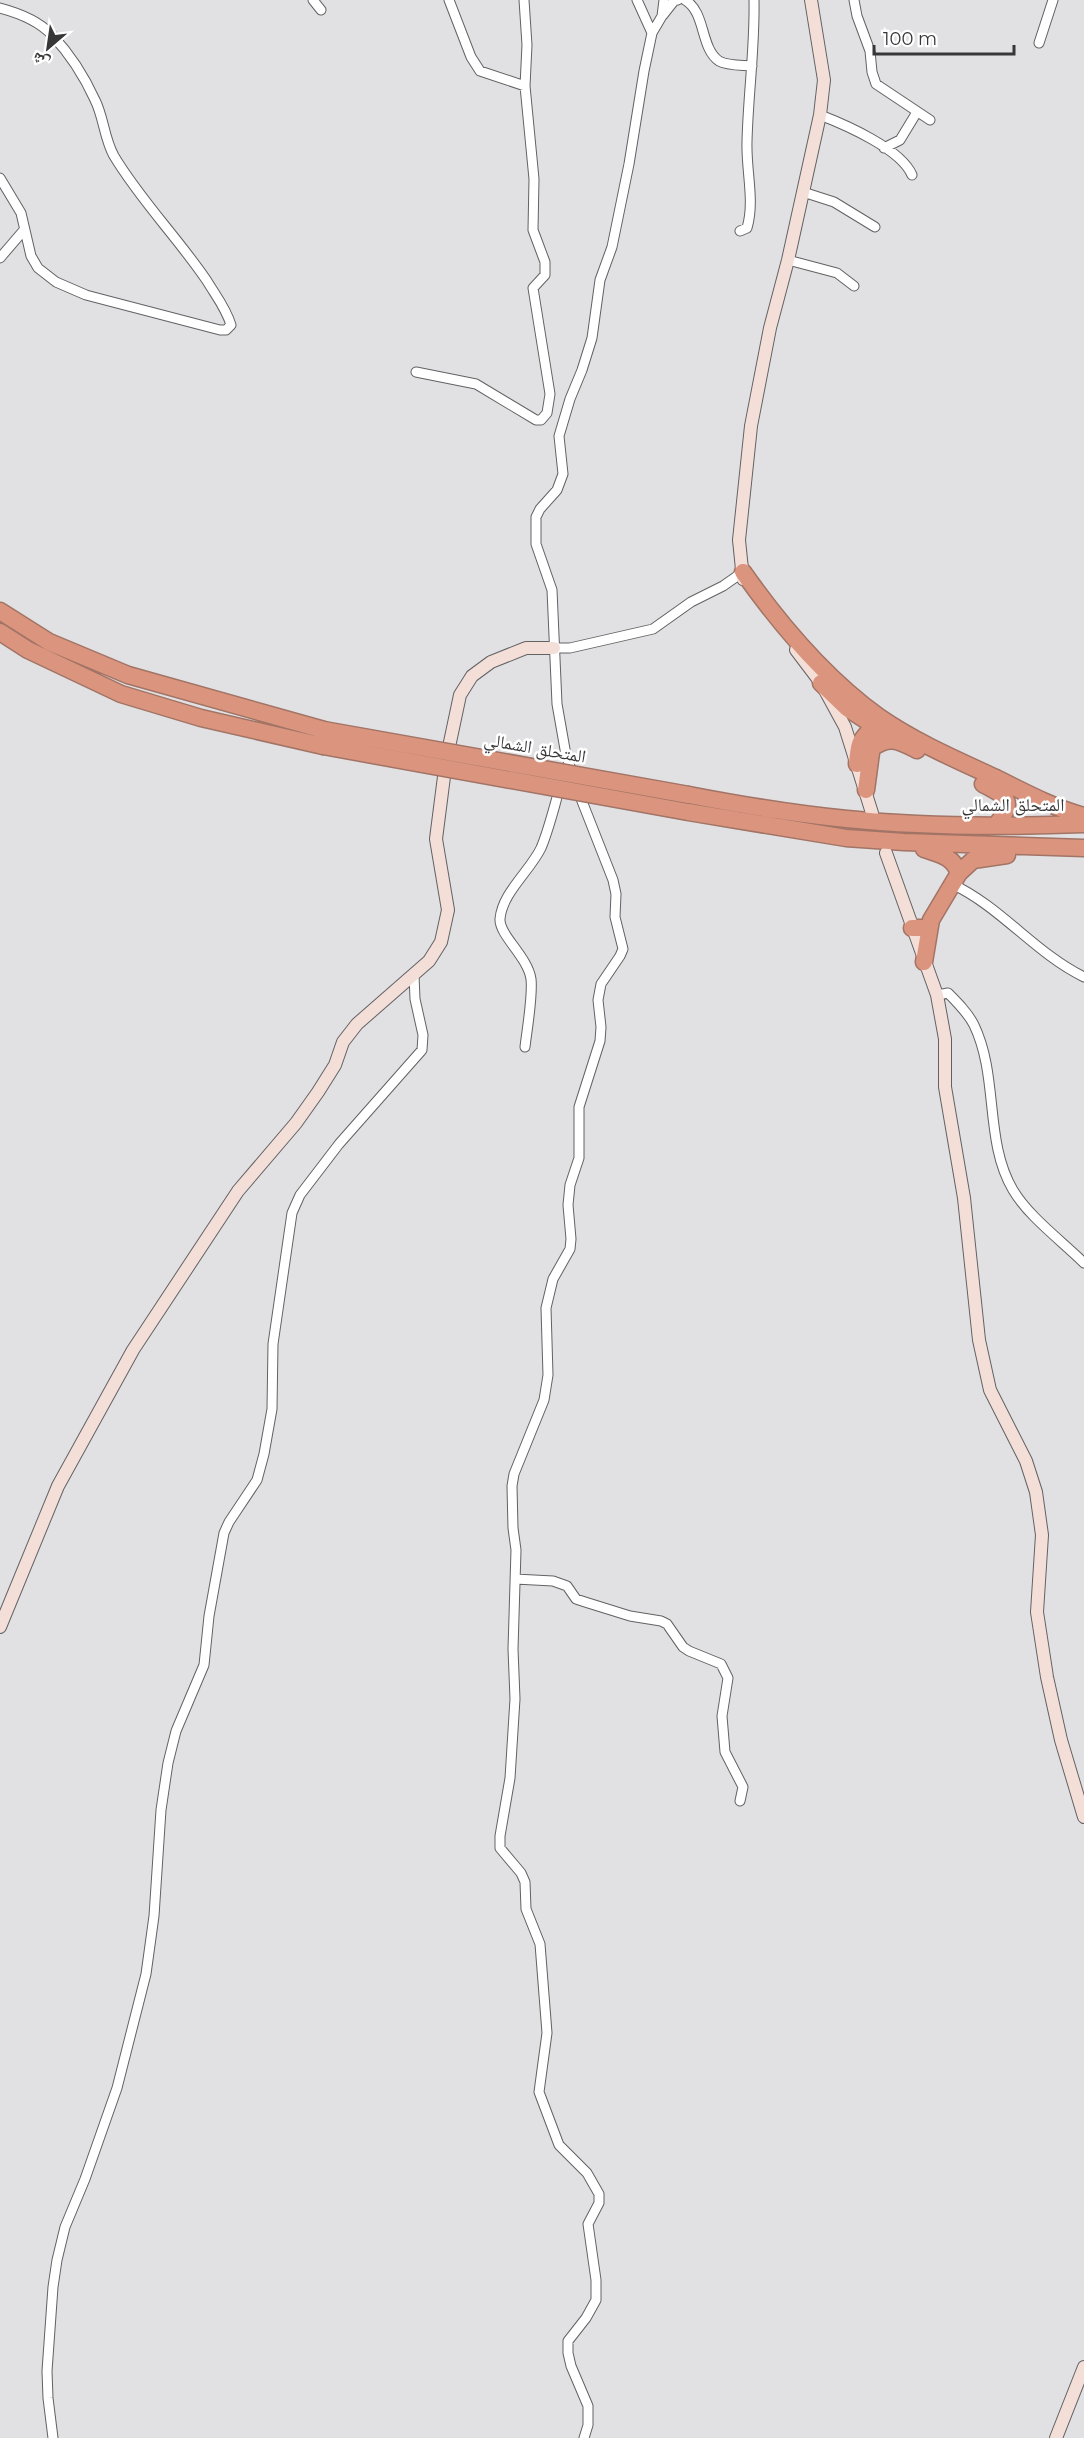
<svg xmlns="http://www.w3.org/2000/svg" width="1084" height="2438" font-family="Montserrat,'Noto Naskh Arabic',sans-serif">
	<rect width="100%" height="100%" fill="#e1e1e4"/>
	<g fill="none" stroke-linecap="round" stroke-linejoin="round">
		<defs>
			<path id="street" d="M313,0L321,10
				M449,0L471,57L480,71L525,86
				M685,0C706,12 700,48 719,61C728,66 742,65 752,66
				M854,0L857,16L870,51L872,72L876,84L930,120
				M0,8C19,13 38,20 52,35C69,53 85,78 95,100C104,118 104,138 114,156C141,201 178,238 207,281C216,296 226,308 231,325L226,330H220L105,300L86,295L56,282L38,268L31,256L21,213L0,178
				M663,15L674,1L678,0
				M652,33L662,16L664,0
				M1039,43L1053,0
				M820,115C846,125 901,149 912,175
				M884,148L900,140L917,112
				M803,192L834,202L875,227
				M740,231L747,228C755,201 746,171 747,142C748,95 755,48 754,0
				M0,258L24,230
				M788,260L837,273L854,286
				M416,372L476,384L536,420H541L547,413L550,394L533,288L545,275V262L533,230L534,179L525,86L527,45L524,0
				M554,648H570L653,629L691,602L723,586L743,572
				M573,775L566,755L557,704L552,590L536,544V517L540,509L557,490L563,474L559,436L570,399L582,370L592,338L600,280L612,247L629,164L644,71L652,33L637,0
				M578,791L613,880L616,894L615,917L623,949L620,956L601,984L598,1000L601,1027L600,1041L579,1107V1158L570,1185L568,1205L571,1239L570,1249L553,1279L546,1308L548,1375L544,1400L514,1474L512,1486L513,1528L516,1550L513,1649L515,1699L510,1778L500,1836V1848L521,1873L525,1882L526,1909L540,1944L547,2033L539,2092L559,2145L587,2173L599,2194V2203L588,2224L596,2280V2300L586,2318L568,2341V2353L571,2366L588,2406V2425L584,2438
				M952,884C1001,907 1035,953 1084,977
				M937,995L948,993C958,1003 968,1013 974,1025C999,1077 984,1141 1013,1190C1029,1217 1062,1241 1084,1263
				M525,1047C527,1029 533,996 531,979C528,957 499,935 500,919C502,893 530,871 541,848C549,829 554,807 560,787
				M515,1579L553,1581L567,1586L576,1599L585,1602L630,1616L661,1621L667,1624L683,1647L689,1651L721,1664L728,1678L722,1716L725,1752L743,1787L740,1801
				M53,2438L48,2398L47,2371L53,2287L57,2260L65,2227L85,2179L117,2088L146,1974L154,1916L161,1810L168,1763L176,1731L204,1665L209,1616L224,1533L229,1522L257,1480L264,1454L272,1409L273,1344L292,1213L300,1195L339,1144L422,1050L423,1035L415,999L414,975"/>
			<path id="secondary" d="M743,579L739,540L751,426L770,328L788,260L820,115L824,80L811,0
				M796,650L821,683L845,727L872,813
				M886,853L937,995L945,1039V1087L964,1198L979,1340L990,1390L1026,1461L1036,1492L1042,1535L1037,1612L1047,1677L1061,1740L1084,1817
				M0,1627L58,1486L133,1350L238,1191L296,1123L318,1092L335,1065L343,1042L357,1024L429,961L441,942L448,910L436,839L446,761L460,695L472,676L491,662L526,648H554
				M1056,2438L1084,2367"/>
			<path id="highway" d="M743,572C781,626 825,678 879,717C915,742 957,760 996,778C1024,792 1054,808 1084,816
				M0,611L49,642L128,675L324,730
				M0,632L28,650L121,694L201,718L323,746
				M821,683L847,708L884,732
				M872,748C890,735 899,741 917,750
				M857,764C859,737 861,742 876,723
				M983,784C1007,796 1016,801 996,825
				M866,790L873,738
				M689,795C741,805 794,814 847,819C925,827 1005,827 1084,824
				M688,812L846,838L904,842L1084,848
				M924,849C939,854 953,856 959,873
				M912,928H928
				M924,962L931,920L959,873L973,860L1007,855"/>
		</defs>
		<use href="#street" stroke="#626264" stroke-width="11"/>
		<use href="#secondary" stroke="#626264" stroke-width="14"/>
		<use href="#highway" stroke="#a27466" stroke-width="19"/>
		<use href="#street" stroke="#fff" stroke-width="9"/>
		<use href="#secondary" stroke="#f4dfd8" stroke-width="12"/>
		<use href="#highway" stroke="#db957e" stroke-width="16"/>
		<defs>
			<path id="highway-bridge" d="M324,730L689,795
				M323,746L688,812"/>
		</defs>
		<use href="#highway-bridge" stroke="#a27466" stroke-width="19" stroke-linecap="butt"/>
		<use href="#highway-bridge" stroke="#db957e" stroke-width="16"/>
	</g>
	<g text-anchor="middle" dominant-baseline="central" stroke-width="5" stroke-linejoin="round" paint-order="stroke">
		<g font-size="18" fill="#373738" stroke="#fff">
			<text transform="translate(535 748) rotate(10)">المتحلق الشمالي</text>
			<text x="1013" y="805">المتحلق الشمالي</text>
		</g>
	</g>
	<g transform="translate(48 48) rotate(209)" stroke="#ffffff" stroke-width="4.5" paint-order="stroke">
	<path d="M0-4.5L10 22L0 15L-10 22Z" fill="#373738"/>
	<text y="-9" font-size="16" font-weight="bold" text-anchor="middle" fill="#373738">ش</text>
	</g>
	<path d="M874 45v9h140v-9" fill="none" stroke="#373738" stroke-width="3"/>
	<text x="883" y="45" font-size="18" fill="#373738" stroke="#ffffff" stroke-width="4.5" paint-order="stroke">100 m</text>
</svg>
